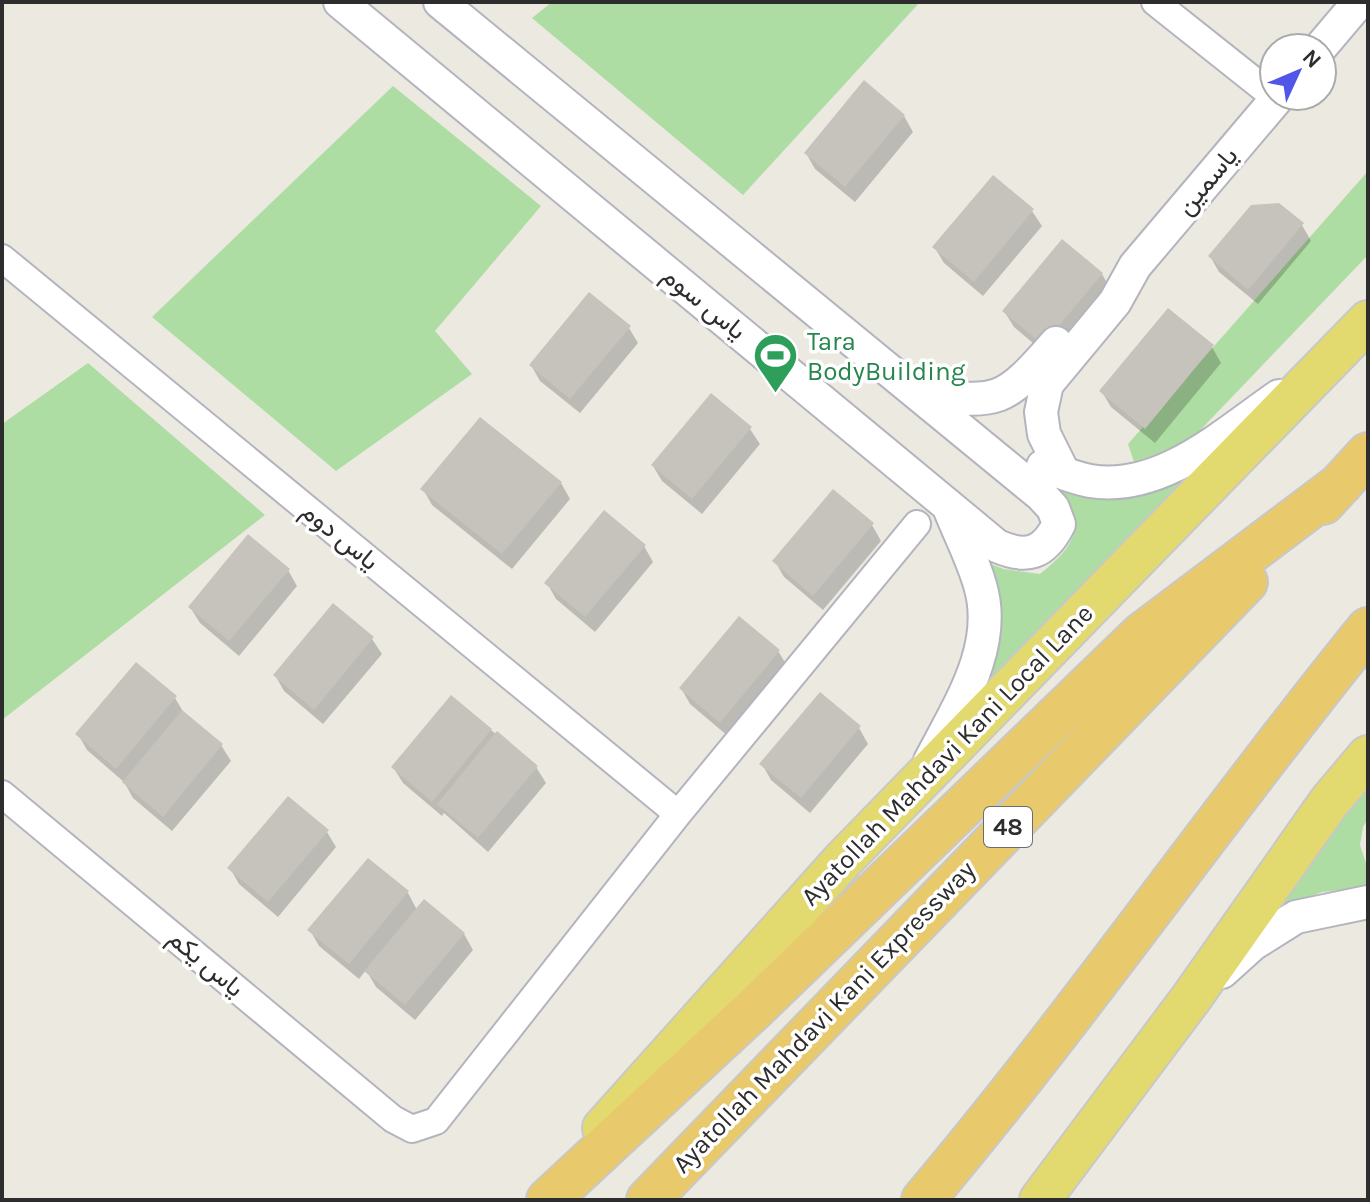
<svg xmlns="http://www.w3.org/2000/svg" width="1370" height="1202" font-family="Karla,Vazirmatn,sans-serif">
	<rect width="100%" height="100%" fill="#ece9e1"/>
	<path fill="#aedda3" d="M552,2H920L743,195L532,18Z
		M393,86L541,206L435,331L472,374L336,471L152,317Z
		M1368,171V255L1187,444L1134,462L1128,444Z
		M88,363L265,515L2,720V424Z
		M1221,449L963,711L985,562L1004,569L1040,574C1082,541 1085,522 1049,483L1101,499L1125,496Z
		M1368,786V819L1363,827L1360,845L1368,869V887L1322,892L1265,915Z"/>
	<path fill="#0003" d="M904,116L913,132L855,202L815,169L806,153Z
		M1032,211L1042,226L983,296L944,263L935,248Z
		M1302,225L1311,241L1258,304L1219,272L1210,256Z
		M1102,274L1111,290L1053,360L1014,327L1004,311Z
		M629,328L638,343L580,413L540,381L531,365Z
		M1212,347L1221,363L1155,443L1111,407L1102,392Z
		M481,419L561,483L570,499L512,569L432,505L423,489Z
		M750,429L760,444L702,514L662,481L653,466Z
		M872,525L881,541L823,610L784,577L775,561Z
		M644,546L653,562L595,632L556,599L547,583Z
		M288,570L297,586L239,656L200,623L190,607Z
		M372,639L382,654L323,724L284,691L275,675Z
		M778,651L788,667L729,737L690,704L681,688Z
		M175,698L184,713L221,745L231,761L172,831L133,798L124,782L87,750L78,734Z
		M859,728L868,744L810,813L771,780L762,764Z
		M491,730L536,767L546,783L488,852L444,813L442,816L403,783L393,767Z
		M327,832L336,847L278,917L239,884L230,868Z
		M368,860L408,893L417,910L464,934L473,950L415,1020L376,987L366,970L359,979L319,946L310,930Z"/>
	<path fill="#c5c3bc" d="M864,80L905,115L845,187L804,153Z
		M993,175L1034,209L974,282L932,247Z
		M1279,203L1304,223L1248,290L1208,256L1251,205Z
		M1062,239L1103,273L1043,345L1002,311Z
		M589,292L631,326L570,399L529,365Z
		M1168,308L1214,345L1145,429L1099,391Z
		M711,393L752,427L692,499L651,465Z
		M480,417L562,482L502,554L420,489Z
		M833,489L874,523L813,596L772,561Z
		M604,510L646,545L585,617L544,583Z
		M248,534L290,569L229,641L188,607Z
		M333,603L374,637L314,710L273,675Z
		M739,616L780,650L720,723L679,688Z
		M136,662L177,696L116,769L75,734Z
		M820,692L861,726L801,798L759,764Z
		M451,695L492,729L432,802L391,767Z
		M182,710L223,744L163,817L122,782Z
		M497,731L538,766L478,838L437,804Z
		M288,796L329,830L268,902L227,868Z
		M368,858L409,891L349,964L307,930Z
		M424,899L465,933L405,1005L364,971Z"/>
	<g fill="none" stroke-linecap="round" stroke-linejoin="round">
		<defs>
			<path id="minor" d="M1155,2L1277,99
				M2,258L678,814
				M2,794L393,1119L412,1129L436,1121L678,814L917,524"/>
			<path id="tertiary" d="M340,2L997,546C1027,559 1044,554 1059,524L1053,508L1041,495L440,2
				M1320,48L1359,2
				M919,394C999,403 1002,405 1056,343
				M1043,466C1058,471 1074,478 1090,481C1161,493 1225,433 1279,396
				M1063,472L1044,434L1041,412L1047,384L1115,302L1135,266L1279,96
				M930,761C957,708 999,647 980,585C973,560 960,535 950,510
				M1222,972L1253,944L1296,917L1368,902"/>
			<path id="primary" d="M603,1128L843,860L1368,321
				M1040,1200L1192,997L1330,801L1368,756"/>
			<path id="trunk" d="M1323,503L1368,454
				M548,1200L755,1008L1142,634L1341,484
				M648,1200L1246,582
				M923,1200C1079,1015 1216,816 1368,629"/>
		</defs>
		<use href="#minor" stroke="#b4b4bf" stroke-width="30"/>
		<use href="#tertiary" stroke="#b4b4bf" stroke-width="36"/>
		<use href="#primary" stroke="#c8c8c8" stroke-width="44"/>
		<use href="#trunk" stroke="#c8c8c8" stroke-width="46"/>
		<use href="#minor" stroke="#fff" stroke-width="26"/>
		<use href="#tertiary" stroke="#fff" stroke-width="32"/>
		<use href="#primary" stroke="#e3da6f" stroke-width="40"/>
		<use href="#trunk" stroke="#e8c96c" stroke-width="42"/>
	</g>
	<defs>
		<symbol id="stadium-pin" viewBox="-11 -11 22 30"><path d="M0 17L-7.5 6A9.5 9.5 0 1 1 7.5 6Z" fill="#2e9e5b" stroke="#fff"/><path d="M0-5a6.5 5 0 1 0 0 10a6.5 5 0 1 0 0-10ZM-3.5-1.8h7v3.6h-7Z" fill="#fff"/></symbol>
	</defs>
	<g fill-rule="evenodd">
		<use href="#stadium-pin" x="750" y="330" width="51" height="69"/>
	</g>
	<g text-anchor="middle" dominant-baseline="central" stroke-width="7" stroke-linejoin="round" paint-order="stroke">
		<rect fill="#fff" stroke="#6c6c6c" stroke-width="2" x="984" y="807" width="48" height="40" rx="6"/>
		<g font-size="24" font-weight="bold" fill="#2d2d2d">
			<text x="1008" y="827">48</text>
		</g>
		<g font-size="26" fill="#2d2d2d" stroke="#fff">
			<text transform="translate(1207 181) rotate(-50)">یاسمین</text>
			<text transform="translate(704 303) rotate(39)">یاس سوم</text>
			<text transform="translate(340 536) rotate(39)">یاس دوم</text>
			<text transform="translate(947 755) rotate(-46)">Ayatollah Mahdavi Kani Local Lane</text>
			<text transform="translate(206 963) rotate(40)">یاس یکم</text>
			<text transform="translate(824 1017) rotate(-46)">Ayatollah Mahdavi Kani Expressway</text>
		</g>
		<g font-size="26" fill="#27864d" stroke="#fff" text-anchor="start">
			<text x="807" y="341">Tara<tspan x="807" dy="30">BodyBuilding</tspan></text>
		</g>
	</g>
	<rect width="1370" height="1202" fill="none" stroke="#2d2d2d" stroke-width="8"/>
	<g transform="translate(1298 72) rotate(46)"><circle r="38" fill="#ffffff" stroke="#ababab" stroke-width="2"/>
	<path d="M0-6L14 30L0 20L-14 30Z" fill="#5256e8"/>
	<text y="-12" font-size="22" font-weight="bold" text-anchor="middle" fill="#2d2d2d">N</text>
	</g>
</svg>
